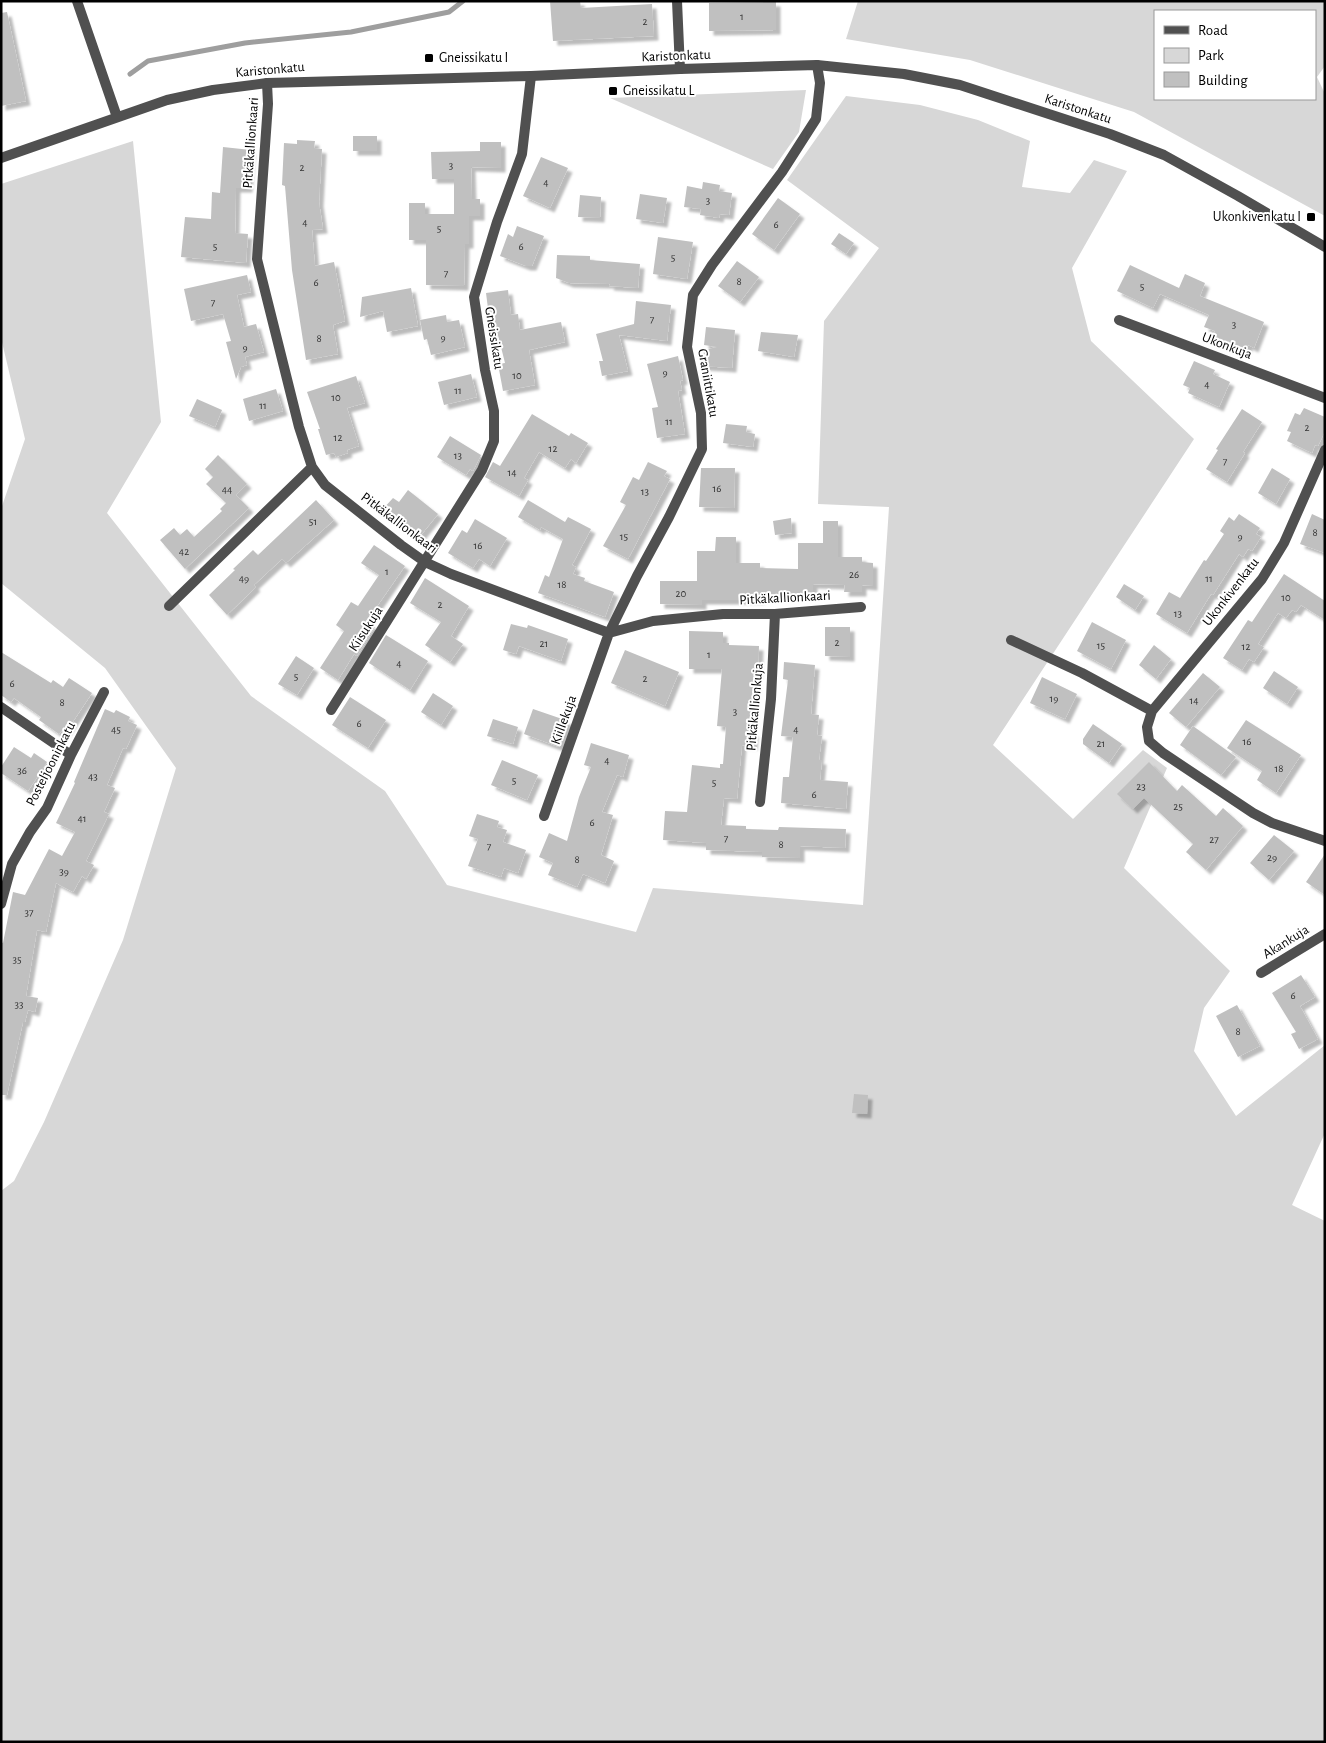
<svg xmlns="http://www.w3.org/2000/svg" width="1326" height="1743" font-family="'Alegreya Sans',sans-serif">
	<defs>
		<filter id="shadow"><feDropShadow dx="4.5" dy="4.5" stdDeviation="1" flood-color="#0004"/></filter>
	</defs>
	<rect width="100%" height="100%" fill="#fff"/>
	<path fill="#d7d7d7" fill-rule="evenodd" d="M858,1H1325V66L1317,77L1325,94V216L1134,112L970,60L846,39ZM1315,11V99H1155V11Z
		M806,90L799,132L773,169L610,98Z
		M846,96L920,105L978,120L1030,141L1022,187L1070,193L1094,160L1127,171L1072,268L1091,341L1194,439L993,745L1073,819L1143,750L1167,768L1124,868L1230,971L1204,1008L1194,1051L1236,1116L1325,1045V1133L1292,1205L1325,1221V1742H1V1191L14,1181L44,1122L123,940L176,768L105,668L1,583V509L25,439L1,338V184L133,141L161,422L107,513L251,696L385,791L447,885L636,932L653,888L863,905L889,507L818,504L824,321L879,248L787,180Z"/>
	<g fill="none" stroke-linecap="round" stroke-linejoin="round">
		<path stroke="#9e9e9e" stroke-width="5" d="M130,74L148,61L245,43L351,32L449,12L463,1"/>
	</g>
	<path fill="#c0c0c0" filter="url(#shadow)" d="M550,1H580L581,8L652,4L654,36L553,41Z
		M776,2V30L709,31V3Z
		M7,12L26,101L1,106V13Z
		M353,136H377V151H353Z
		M297,140L315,141L314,148L322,149L319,202L323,229L312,230L315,266L334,262L345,321L333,325L338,354L306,360L292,270L285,186L282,185L284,143L297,144Z
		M480,142H501V168L471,167L472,199H480V216H469V244H465L464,286L426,285V240H409V203H425V214H454V179H432L431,152L480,151Z
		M223,147L251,150L248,188H236L235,233L248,234L246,263L181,257L185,217L211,219L212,192L220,193Z
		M541,157L568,168L550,208L523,196Z
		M703,182L720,185L719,191L732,193L729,215L720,214L719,218L700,215L701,209L684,207L687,186L702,189Z
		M640,194L667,198L663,223L636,219Z
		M580,195L601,197L600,218L578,217Z
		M778,198L800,214L774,250L752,234Z
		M517,226L544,236L532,266H526L500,256L508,234L513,237Z
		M839,233L854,243L846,254L831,244Z
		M658,237L693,242L687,279L653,274Z
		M557,255L590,256V260L640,264L638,288L609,286L610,284L569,283L556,278Z
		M737,261L759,277L740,302L718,286Z
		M1130,265L1179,288L1185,274L1205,283L1200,296L1264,322L1254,348L1248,345L1246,350L1213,338L1215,331L1204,327L1209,315L1160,294L1153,308L1117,291Z
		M247,275L251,292L237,295L244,327L256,324L264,352L245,357L247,365L241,367L236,379L226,342L231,341L223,314L191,321L184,289Z
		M411,288L418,326L387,332L383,311L360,317L362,297Z
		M508,290L511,315L518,314L520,330L561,322L565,342L529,350L535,385L503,391L498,364L505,363L497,331L491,332L486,293Z
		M636,301L671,305L667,341L619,335L628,371L602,376L599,361H603L596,334L634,324Z
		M446,315L447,322L459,320L465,347L431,355L427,339L424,340L420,320Z
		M706,327L735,330L732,368L702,366L704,350L717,347L704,345Z
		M761,332L798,335L794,357L758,351Z
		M678,356L683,380L680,381L682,390L678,391L685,434L657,438L652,408L658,407L647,364Z
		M1194,361L1215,370L1213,374L1230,382L1219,407L1188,393L1190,388L1183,385Z
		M471,374L477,397L444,405L438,382Z
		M356,376L365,403L347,408L359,446L347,450L348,453L336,457L334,453L326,455L318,429H320L307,392Z
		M276,389L283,411L249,421L243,399Z
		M197,399L222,410L215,427L189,416Z
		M1304,408L1325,417V431L1318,446L1315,445L1312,453L1287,441L1291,432L1287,431L1295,413L1300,415Z
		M1242,409L1262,422L1243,452L1245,453L1227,482L1206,469L1218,450L1216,449Z
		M532,414L569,436L571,433L588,443L576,463L571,459L565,468L539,452L524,478L528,480L519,496L485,477L493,462L500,466Z
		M726,424L747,426L746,432L755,434L753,447L723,443Z
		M450,436L481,455L473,471L470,469L466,475L437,457Z
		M218,455L247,484L236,495L249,508L185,569L160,540L174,528L180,535L187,529L194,537L222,511L220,509L226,503L206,484L213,477L205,469Z
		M648,462L667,471L664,476L670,479L628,559L603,546L626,505L620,502L633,477L639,480Z
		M701,468H735L734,508L699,507Z
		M1272,468L1290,479L1276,504L1258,493Z
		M408,490L438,514L421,535L412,528L409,531L382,510L393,498L399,502Z
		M316,500L334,520L286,563L282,559L254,585L256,587L227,615L209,595L235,570L233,569L253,550L258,555Z
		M528,500L565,522L568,517L591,529L572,565L576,567L573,574L585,578L584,581L614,592L605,617L538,593L545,575L549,577L563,539L541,527L540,530L518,517Z
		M1239,514L1260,528L1256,534L1261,537L1252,551L1248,549L1243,557L1239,554L1213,595L1211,594L1187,633L1156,614L1169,592L1180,598L1204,560L1206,561L1224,534L1220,531L1229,517L1234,521Z
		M1312,514L1325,520V553L1300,544Z
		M791,518L792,533L775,535L773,521Z
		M475,519L507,538L490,566L479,559L473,568L448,553L462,530L467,533Z
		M823,521H838V557H862V562L873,563V586L862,585V592H844L845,585L813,584V595L760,594V600H702V605L660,604V581H697V551H715L716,537H736V563H760V568L798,569V543H823Z
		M374,545L405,566L371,615H372L367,622L375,627L357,656L354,654L338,680L320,668L344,631L336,625L351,602L358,606L379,575L361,563Z
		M1284,574L1325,601V620L1301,605L1296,612L1292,610L1286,618L1278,613L1258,644L1264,647L1254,662L1249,659L1242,670L1223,658L1248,620L1252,622Z
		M425,578L469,606L451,636L463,644L450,662L425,645L441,622L410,603Z
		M1124,584L1144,596L1135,610L1116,597Z
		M1092,622L1126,640L1111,669L1077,651Z
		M511,624L527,628L528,625L568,639L561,661L519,646L516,654L503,650Z
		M825,627H850V657L825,656Z
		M689,631L723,632V643H729V645L759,646L758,675L756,674L750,732H754L753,746L742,745L737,799L724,798L721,825L746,826V829L778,830L779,827L846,829L845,848L800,846V858L762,857V852L706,850V843L663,840L665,811L687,812L692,765L720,768V764H723L726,727L717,726L722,669H689Z
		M386,635L428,661L410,690L369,663Z
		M1154,645L1171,659L1156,679L1139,665Z
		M625,650L679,672L665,706L611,683Z
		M1,652L51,683L53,680L63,687L69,678L92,693L66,732L63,729L59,734L39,720L41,717L14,698L11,702L1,695Z
		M296,656L314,668L297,695L278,684Z
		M784,662L815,665L811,714L819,715L817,735L822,736L819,760H822L820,780L848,782L846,809L781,803L783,777H789L793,737L781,736L788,680L783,679Z
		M1274,671L1298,687L1287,704L1263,688Z
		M1203,673L1220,687L1186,727L1169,713Z
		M1042,677L1077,694L1065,719L1030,703Z
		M433,693L453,706L441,725L421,712Z
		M350,697L386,720L368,748L332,725Z
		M105,709L114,713L116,710L130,717L128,721L137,725L126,749L123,748L107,785L115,788L104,812L109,814L86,861L94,865L86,879L82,876L73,892L56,883L46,932L37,930L26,996L38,998L35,1012L28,1010L25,1022H23L7,1095H1V942L3,943L13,892L25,895L49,849L62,856L75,832L56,823L75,783L74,782Z
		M533,709L568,721L559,747L524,734Z
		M493,719L518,727L513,744L487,736Z
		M1246,720L1301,755L1276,793L1257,780L1262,771L1227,748Z
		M1093,724L1122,744L1109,763L1083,744V739Z
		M1193,726L1236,757L1221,775L1180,745Z
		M591,743L629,755L623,777L617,775L602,812L613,815L601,855L614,861L605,883L583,874L577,887L548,875L553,863L539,857L549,833L567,841L579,797L591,767L584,765Z
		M14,747L31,758L34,753L47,762L28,791L1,773V767Z
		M502,760L538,775L527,800L491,785Z
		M1149,762L1177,791L1182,785L1216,816L1223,808L1243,826L1206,870L1186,852L1193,844L1144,798L1133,809L1117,794Z
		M477,814L499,821L497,827L507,830L503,842L526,850L518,873L504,868L501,877L468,866L478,839L469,836Z
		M1274,835L1294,851L1269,880L1250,863Z
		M1325,854V895L1306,882Z
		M1301,975L1315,997L1300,1006L1318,1039L1299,1049L1291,1034L1296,1032L1272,993Z
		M1237,1005L1260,1046L1238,1057L1216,1016Z
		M854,1094L868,1095L867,1114L852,1113Z"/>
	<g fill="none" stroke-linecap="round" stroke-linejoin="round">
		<path stroke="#505050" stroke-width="10" d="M677,1L680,69
			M267,83L268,104L257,259L299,427L312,467L325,485L401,545L425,562L451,574L609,633L653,621L723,614H775L861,607
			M1119,320L1325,398
			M1325,450L1284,543L1262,579L1152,711L1147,727L1149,741L1163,753L1253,813L1272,823L1325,841
			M169,606L312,467
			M1011,640L1082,673L1152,711
			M1,707L71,755
			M331,710L482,470L494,441V411L485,370L474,297L497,222L522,154L531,76
			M760,802L771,699L775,614
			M544,816L609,633L637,576L669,517L702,449L701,413L687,347L693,295L712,265L782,172L816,119L820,83L817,65
			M1,904L12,864L30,832L47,808L71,755L104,692
			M1261,973L1325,934"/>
		<path stroke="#505050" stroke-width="10" d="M77,1L117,117
			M1,158L167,100L213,90L267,83L531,76L680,69L817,65L904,74L960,85L1110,134L1164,155L1238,196L1325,247"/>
	</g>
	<g fill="#000" stroke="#fff" stroke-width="2">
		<rect x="424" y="53" width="10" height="10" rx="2.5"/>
		<rect x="608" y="86" width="10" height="10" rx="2.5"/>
		<rect x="1306" y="212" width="10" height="10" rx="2.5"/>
	</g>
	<g text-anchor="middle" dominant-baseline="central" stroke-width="4" stroke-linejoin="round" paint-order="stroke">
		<g font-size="11" fill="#303030">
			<text x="742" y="16">1</text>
			<text x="645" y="21">2</text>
			<text x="451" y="165">3</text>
			<text x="302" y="167">2</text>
			<text x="546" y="182">4</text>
			<text x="708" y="200">3</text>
			<text x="305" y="222">4</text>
			<text x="776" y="224">6</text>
			<text x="439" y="228">5</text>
			<text x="215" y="246">5</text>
			<text x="521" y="246">6</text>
			<text x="673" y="257">5</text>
			<text x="446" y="273">7</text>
			<text x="739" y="281">8</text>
			<text x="316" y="282">6</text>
			<text x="1142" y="286">5</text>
			<text x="213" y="302">7</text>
			<text x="652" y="319">7</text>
			<text x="1234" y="324">3</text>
			<text x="443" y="337">9</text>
			<text x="319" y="338">8</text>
			<text x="245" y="347">9</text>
			<text x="665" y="372">9</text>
			<text x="517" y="375">10</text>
			<text x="1207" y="384">4</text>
			<text x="458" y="390">11</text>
			<text x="336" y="397">10</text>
			<text x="263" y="405">11</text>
			<text x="669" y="421">11</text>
			<text x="1307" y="427">2</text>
			<text x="338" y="437">12</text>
			<text x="553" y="448">12</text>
			<text x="458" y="455">13</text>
			<text x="1225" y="461">7</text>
			<text x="512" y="472">14</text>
			<text x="717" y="488">16</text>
			<text x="227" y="489">44</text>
			<text x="645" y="491">13</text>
			<text x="313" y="521">51</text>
			<text x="1315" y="532">8</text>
			<text x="624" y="536">15</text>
			<text x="1240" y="536">9</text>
			<text x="478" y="545">16</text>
			<text x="184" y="551">42</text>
			<text x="387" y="571">1</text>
			<text x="854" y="574">26</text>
			<text x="244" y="578">49</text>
			<text x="1209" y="578">11</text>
			<text x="562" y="584">18</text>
			<text x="681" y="593">20</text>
			<text x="1286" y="597">10</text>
			<text x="440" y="604">2</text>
			<text x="1178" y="613">13</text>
			<text x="837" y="642">2</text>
			<text x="544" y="643">21</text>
			<text x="1101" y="645">15</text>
			<text x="1246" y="646">12</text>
			<text x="709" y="654">1</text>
			<text x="399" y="663">4</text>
			<text x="296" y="676">5</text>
			<text x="645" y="678">2</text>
			<text x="12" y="683">6</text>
			<text x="1054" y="698">19</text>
			<text x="1194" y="700">14</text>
			<text x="62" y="702">8</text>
			<text x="735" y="711">3</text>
			<text x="359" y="723">6</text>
			<text x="116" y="729">45</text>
			<text x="796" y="729">4</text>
			<text x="1247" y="741">16</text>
			<text x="1101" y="743">21</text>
			<text x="607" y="760">4</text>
			<text x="1279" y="768">18</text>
			<text x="22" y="770">36</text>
			<text x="93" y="776">43</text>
			<text x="514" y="780">5</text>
			<text x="714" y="782">5</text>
			<text x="1141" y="786">23</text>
			<text x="814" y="794">6</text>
			<text x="1178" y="806">25</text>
			<text x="82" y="818">41</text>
			<text x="592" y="822">6</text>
			<text x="726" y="838">7</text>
			<text x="1214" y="839">27</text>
			<text x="781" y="844">8</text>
			<text x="489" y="846">7</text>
			<text x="1272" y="857">29</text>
			<text x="577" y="859">8</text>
			<text x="64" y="871">39</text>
			<text x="29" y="912">37</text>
			<text x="17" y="959">35</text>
			<text x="1293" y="995">6</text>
			<text x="19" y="1004">33</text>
			<text x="1238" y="1031">8</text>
		</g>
		<g font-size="14" fill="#000" stroke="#fff">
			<text transform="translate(676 56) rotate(-2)">Karistonkatu</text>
			<text transform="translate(270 70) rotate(-5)">Karistonkatu</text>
			<text transform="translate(1078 109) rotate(18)">Karistonkatu</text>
			<text transform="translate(251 143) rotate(-86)">Pitkäkallionkaari</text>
			<text transform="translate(494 338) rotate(81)">Gneissikatu</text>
			<text transform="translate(1227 346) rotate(21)">Ukonkuja</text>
			<text transform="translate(708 383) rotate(80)">Graniittikatu</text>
			<text transform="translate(399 523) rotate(37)">Pitkäkallionkaari</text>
			<text transform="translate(1231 592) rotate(-52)">Ukonkivenkatu</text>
			<text transform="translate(785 598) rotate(-3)">Pitkäkallionkaari</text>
			<text transform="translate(366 629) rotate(-57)">Kiisukuja</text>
			<text transform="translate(755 707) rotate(-85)">Pitkäkallionkuja</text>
			<text transform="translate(564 720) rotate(-70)">Kiillekuja</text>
			<text transform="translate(51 764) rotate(-63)">Posteljooninkatu</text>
			<text transform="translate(1286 942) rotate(-32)">Akankuja</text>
		</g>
		<g font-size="14" fill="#000" stroke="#fff" text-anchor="start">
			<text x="439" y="58">Gneissikatu I</text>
			<text x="623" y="91">Gneissikatu L</text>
			<text x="1301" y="217" text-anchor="end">Ukonkivenkatu I</text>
		</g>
	</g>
	<rect width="1326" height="1743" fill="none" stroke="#000000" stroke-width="5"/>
	<rect x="1154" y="10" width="162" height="90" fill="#ffffff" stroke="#999999"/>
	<rect x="1164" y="26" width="25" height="8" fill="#505050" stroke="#999999"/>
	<text x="1198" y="35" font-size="15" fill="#000000">Road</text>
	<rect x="1164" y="48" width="25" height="15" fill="#d7d7d7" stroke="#999999"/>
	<text x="1198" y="60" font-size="15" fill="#000000">Park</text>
	<rect x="1164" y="72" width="25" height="15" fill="#c0c0c0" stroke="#999999"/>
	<text x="1198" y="85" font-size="15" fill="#000000">Building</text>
</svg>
